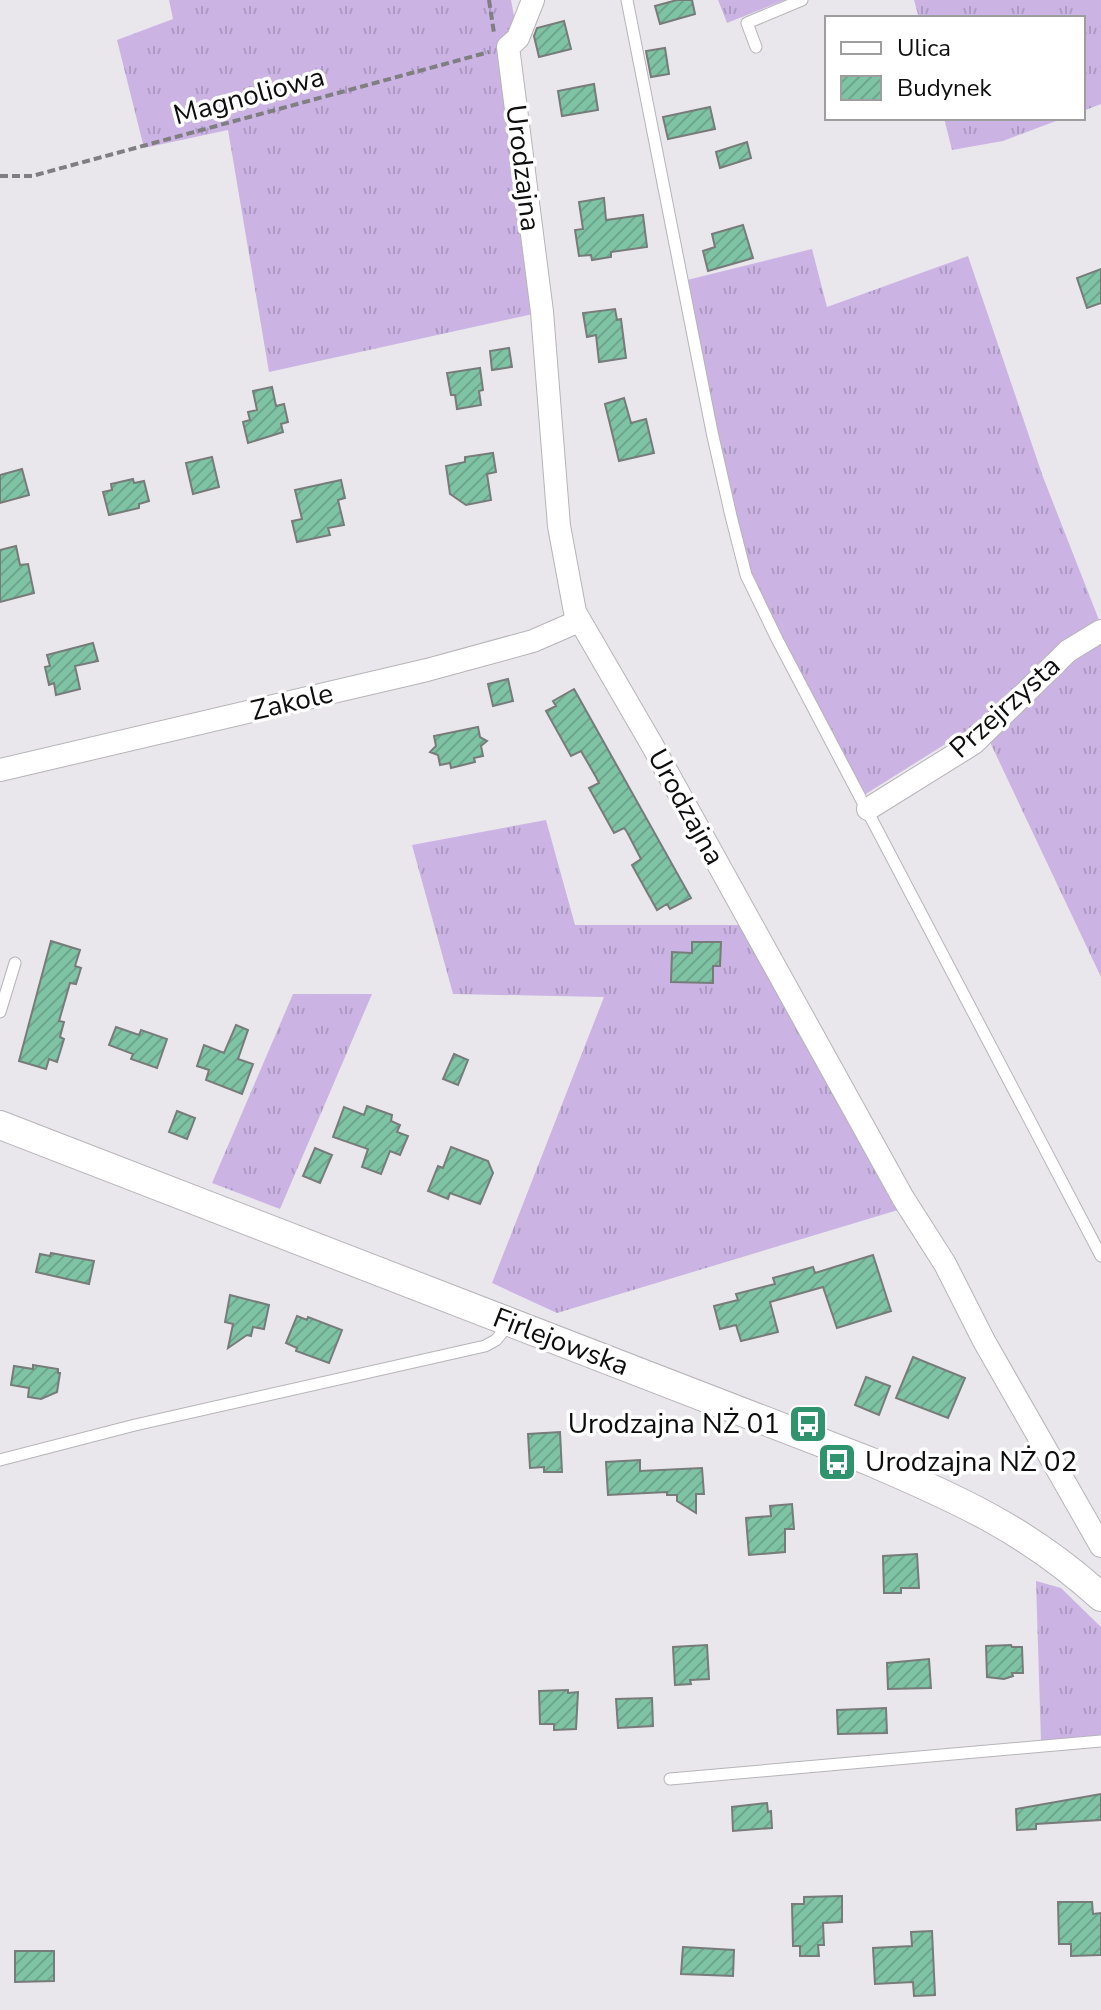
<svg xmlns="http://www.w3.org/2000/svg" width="1101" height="2010" font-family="'Nunito Sans',sans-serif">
	<defs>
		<pattern id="grass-tufts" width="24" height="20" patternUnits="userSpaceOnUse" patternTransform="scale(2)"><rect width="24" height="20" fill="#cbb4e3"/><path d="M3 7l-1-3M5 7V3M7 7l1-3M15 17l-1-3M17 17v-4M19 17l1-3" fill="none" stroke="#ad9ac2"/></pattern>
		<pattern id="building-hatch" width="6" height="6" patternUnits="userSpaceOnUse" patternTransform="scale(2)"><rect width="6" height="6" fill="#7fc3a5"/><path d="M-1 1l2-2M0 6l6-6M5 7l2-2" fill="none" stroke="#6da68d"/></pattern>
	</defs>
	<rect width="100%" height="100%" fill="#e9e7eb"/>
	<path fill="url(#grass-tufts)" d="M169,0H511L518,38L542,312L269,372L228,130L144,148L117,40L173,19Z
		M718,0H785L727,23Z
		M914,0H1101V104L1083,111V18H919Z
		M944,118H1064L1003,141L952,150Z
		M812,249L827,307L968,256L1043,477L1099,620L1061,642L979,723L861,797L746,575L683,281Z
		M1101,644V977L989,740L1078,654Z
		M546,820L575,925H748L898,1210L557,1313L492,1283L604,997L453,994L412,845Z
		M293,994H372L280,1209L212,1183Z
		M1036,1581L1061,1588L1101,1627V1736L1041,1742Z"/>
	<path fill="url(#building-hatch)" stroke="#777b79" stroke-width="2" d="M677,0H692L695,14L660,24L655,6Z
		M564,21L571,49L539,57L534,36L537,28Z
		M665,48L669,74L651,77L646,51Z
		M594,84L598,110L562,116L558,91Z
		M710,107L715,129L668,139L663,117Z
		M747,142L751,158L720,168L716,152Z
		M604,198L606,220L643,215L647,247L611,252V257L592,260L591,255L579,256L575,230L583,229L579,202Z
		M743,225L753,258L708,271L703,251L715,247L712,234Z
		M1101,269V303L1087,308L1077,278Z
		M615,309L617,320L621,319L626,358L599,362L596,335L587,337L583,313Z
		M509,348L512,367L492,370L490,351Z
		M480,368L483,390L479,391L481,405L457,409L455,395H451L447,373Z
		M272,387L276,406L284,404L288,422L281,424L283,432L248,443L243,422L250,420L248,412L257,410L253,391Z
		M624,398L631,423L646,419L654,453L619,461L605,404Z
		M493,453L496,472L487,474L491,500L466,505L450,494L446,466L465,462V457Z
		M212,457L219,487L193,494L186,463Z
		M22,469L29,495L0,503V475Z
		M133,479L134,483L144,481L149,501L139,504V508L109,515L103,492L112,490L111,484Z
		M341,480L345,498L338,500L344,525L328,528L330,535L297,542L292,521L302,519L295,490Z
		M16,546L20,565L28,564L34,593L0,602V550Z
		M93,643L98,661L75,666L80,689L56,695L54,683L49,685L45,667L50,666L47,655Z
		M508,679L513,701L493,706L488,684Z
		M574,689L691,898L670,909L667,904L657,910L632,865L641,859L627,832L624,828L614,833L589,788L599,783L596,777L581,751L571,756L546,711L556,706L553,701Z
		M478,727L480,737L487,741L481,746L483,756L474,758L475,762L451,768L450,763L440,765L438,755L430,752L436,746L434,736Z
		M51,941L80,950L75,966L81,968L76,984L70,983L59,1021L64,1022L60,1037L64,1039L57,1062L49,1059L46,1069L19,1061Z
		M692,942H721L720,966H713V983L671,982L672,952L692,953Z
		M236,1025L248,1030L238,1059L253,1064L242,1094L206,1080L209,1070L197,1066L204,1045L224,1053Z
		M116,1027L139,1035L141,1030L167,1039L157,1068L131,1059L133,1054L109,1045Z
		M454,1054L468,1060L458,1085L443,1079Z
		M367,1106L392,1115L391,1121L400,1125L397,1132L408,1136L400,1155L390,1151L381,1174L362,1167L368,1149L333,1137L344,1107L364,1115Z
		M177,1111L195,1118L187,1139L169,1132Z
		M451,1147L488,1161L493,1173L480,1204L450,1193L448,1199L428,1191L438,1166L443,1168Z
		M315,1148L332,1155L320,1183L303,1176Z
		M51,1253L94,1261L89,1284L36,1272L40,1254L50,1256Z
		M873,1255L891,1311L837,1328L823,1287L770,1302L778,1332L741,1341L736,1325L720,1329L714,1306L738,1300L736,1294L775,1284L773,1278L813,1267L815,1273Z
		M230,1295L269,1305L264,1329L253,1327L251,1336L247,1335L228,1348L233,1324L225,1322Z
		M297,1316L307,1320L308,1317L342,1330L329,1363L296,1351L297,1348L286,1343Z
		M913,1357L965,1378L948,1418L896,1398Z
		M33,1365L58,1369V1373H60L57,1392L41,1399L28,1397L29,1388L11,1385L14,1366L33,1369Z
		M866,1377L890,1386L879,1415L855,1405Z
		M560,1432L562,1472H544V1467L530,1468L528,1434Z
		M640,1460V1471L702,1468L704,1494H696V1513L677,1501V1495H667V1492L608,1495L606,1462Z
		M792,1504L794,1529H785V1552L749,1555L746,1518L771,1516L770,1506Z
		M917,1554L919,1588H901V1593H884L883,1556Z
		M707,1645L709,1679L690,1680L691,1684L675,1685L673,1647Z
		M1011,1645L1012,1647H1022L1023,1673H1012L1013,1676L1004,1679L987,1677L986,1646Z
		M929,1659L931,1688L888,1689L887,1663Z
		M568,1690V1693L578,1692L576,1729L554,1730V1724H540L539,1691Z
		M652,1698L653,1726L618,1728L616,1699Z
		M886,1708L887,1733L838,1734L837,1710Z
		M1101,1794V1820L1036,1824V1829L1017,1830L1016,1809Z
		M767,1803L768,1812L771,1811L772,1828L733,1831L732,1807Z
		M842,1896V1922L823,1923L824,1945H818L819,1956H800V1946H793L792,1904H804V1897Z
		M1058,1902H1092L1093,1914L1101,1913V1955L1071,1956V1944H1059Z
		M932,1931L935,1995L914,1996L913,1982L875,1984L873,1948L912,1946L911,1932Z
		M683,1947L734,1950L733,1976L681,1974Z
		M15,1951H54V1981L15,1982Z"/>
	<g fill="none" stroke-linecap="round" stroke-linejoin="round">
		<defs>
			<path id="service" d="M627,0L712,432L731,516L746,575L777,639L1101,1256
				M756,47L747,23L802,0
				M0,1012L15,963
				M0,1460L135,1425L485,1346L496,1340L509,1324
				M670,1779L1101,1741"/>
			<path id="minor" d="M533,0L518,38L508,47L542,312L559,526L575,612L651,743L903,1198L945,1264L984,1341L1101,1546
				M0,770L427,670L533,641L579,621
				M868,809L974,743L1068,651L1101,631"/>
			<path id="tertiary" d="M0,1125L869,1461C958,1499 1029,1531 1101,1597"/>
		</defs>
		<use href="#service" stroke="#b6b4b8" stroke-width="13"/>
		<use href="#minor" stroke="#b6b4b8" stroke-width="24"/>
		<use href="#tertiary" stroke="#b6b4b8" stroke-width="30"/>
		<path stroke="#7f7e81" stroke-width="4" stroke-dasharray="8 4" stroke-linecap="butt" d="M489,0L494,33
			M0,176H32L489,52"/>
		<use href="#service" stroke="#fff" stroke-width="11"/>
		<use href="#minor" stroke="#fff" stroke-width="22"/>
		<use href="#tertiary" stroke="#fff" stroke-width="28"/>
	</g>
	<defs>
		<symbol id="bus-square" viewBox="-11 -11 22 22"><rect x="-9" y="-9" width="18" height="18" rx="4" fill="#2f936e" stroke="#fff"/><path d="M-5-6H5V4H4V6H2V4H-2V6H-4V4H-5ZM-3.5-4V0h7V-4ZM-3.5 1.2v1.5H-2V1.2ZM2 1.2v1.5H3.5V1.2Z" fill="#fff"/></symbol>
	</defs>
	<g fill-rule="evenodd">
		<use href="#bus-square" x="786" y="1402" width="44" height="44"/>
		<use href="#bus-square" x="815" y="1440" width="44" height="44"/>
	</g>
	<g text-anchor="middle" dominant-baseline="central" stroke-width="7" stroke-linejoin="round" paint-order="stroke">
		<g font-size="28" fill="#0d0d0e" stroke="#fff">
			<text transform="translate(249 96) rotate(-15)">Magnoliowa</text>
			<text transform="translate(523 168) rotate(83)">Urodzajna</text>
			<text transform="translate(292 702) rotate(-13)">Zakole</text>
			<text transform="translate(1005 707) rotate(-42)">Przejrzysta</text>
			<text transform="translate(686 807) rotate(61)">Urodzajna</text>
			<text transform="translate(561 1342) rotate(21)">Firlejowska</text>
		</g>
		<g font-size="28" fill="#0d0d0e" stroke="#fff" text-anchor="end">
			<text x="780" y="1424">Urodzajna NŻ 01</text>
			<text x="865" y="1462" text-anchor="start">Urodzajna NŻ 02</text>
		</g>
	</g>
	<rect x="825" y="16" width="260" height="104" fill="#ffffff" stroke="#9e9e9f" stroke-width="2"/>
	<rect x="841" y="42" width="40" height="12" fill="#ffffff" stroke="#9e9e9f" stroke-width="2"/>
	<text x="897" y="56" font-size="24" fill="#0d0d0e">Ulica</text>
	<rect x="841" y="76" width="40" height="24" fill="url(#building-hatch)" stroke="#9e9e9f" stroke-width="2"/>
	<text x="897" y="96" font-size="24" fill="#0d0d0e">Budynek</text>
</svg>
